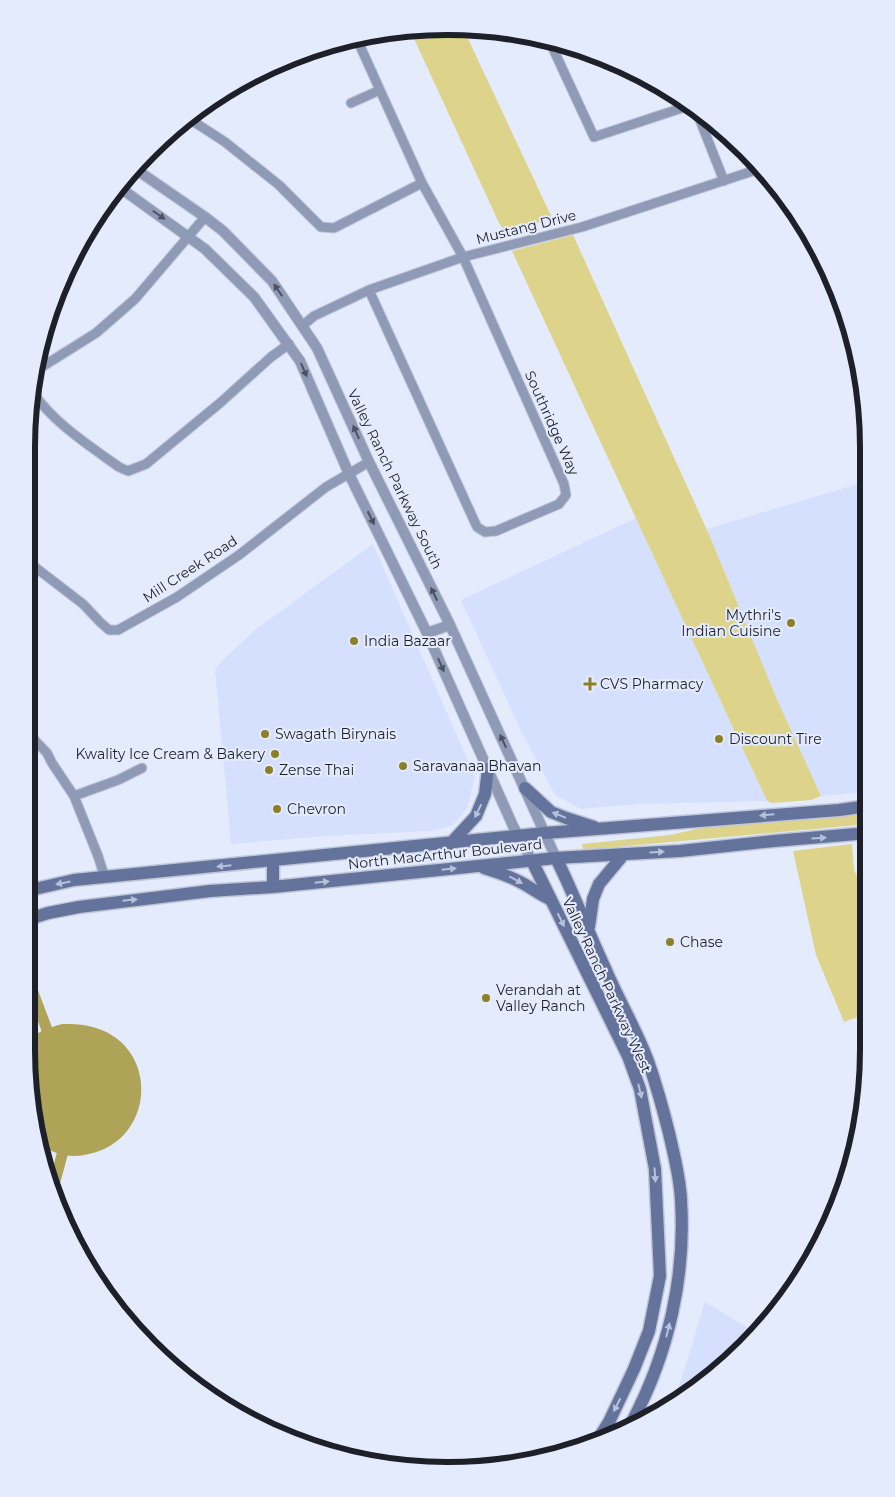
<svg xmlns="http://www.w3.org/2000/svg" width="895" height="1497" font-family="Montserrat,sans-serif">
	<rect width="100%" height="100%" fill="#e4ebfd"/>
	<path fill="#d5e0fe" d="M868,481V792L821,796L776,697L707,529Z
		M636,518L767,801L640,804L581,809L555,795L522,733L461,600Z
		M373,544L475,777L468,806L454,825L431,831L326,836L231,844L215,669L226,657L255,630Z
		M705,1302L753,1331L704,1384L673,1400L682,1377Z"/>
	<path fill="#ddd38b" d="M448,26L463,28L552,218L506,233L499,223L410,30Z
		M573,235L711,539L776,697L821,796L811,800L772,803L767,801L512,251Z
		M868,811V824L583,850L582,844L670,835L710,826Z
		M852,844L854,870L868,899V1025L863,1015L844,1022L816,955L793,851Z"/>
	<path fill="#afa357" d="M62,1024C74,1024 84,1024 96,1028C160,1048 155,1140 89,1154C73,1158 56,1156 42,1145L26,1050C26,1034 49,1028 62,1024Z"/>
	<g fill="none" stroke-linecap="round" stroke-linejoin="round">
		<path stroke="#afa357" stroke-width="11" d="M26,974L52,1043
			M52,1192L62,1155L64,1140"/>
		<defs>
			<path id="minor" d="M356,37L422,183L463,257L564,484L566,495L559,504L496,531L485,532L477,527L369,290
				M549,40L594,137L691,105
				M351,103L380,90
				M696,110L724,181
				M188,118L225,142L279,185L321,227L334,228L422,183
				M302,326L314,316L369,290L463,257L582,227L762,168
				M37,370L96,333L135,299L205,217
				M33,392C51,421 91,447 119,467L128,471L146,464L220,403L271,357L289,344
				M27,561L83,604L100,622L109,630H118L177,597L239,555L326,487L369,462
				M27,732L47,753L52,763L74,796L98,856L105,878
				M74,796L118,780L142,768"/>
			<path id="tertiary" d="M134,168L205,217L223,231L272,281L317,348L369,462L450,625L556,858
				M119,187L205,249L254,297L300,361L349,474L427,633L513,826L532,861
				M427,633L450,625"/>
			<path id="secondary" d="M525,788L551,812L566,818L594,827
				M450,844L476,816L485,794L488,769
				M556,858C574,894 588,932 605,968C618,999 636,1029 648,1061C656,1084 663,1109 669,1133C674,1155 680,1177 681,1200C686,1277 668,1354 632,1422
				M273,861V887
				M532,861L628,1056L640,1089L655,1169L660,1276L649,1331L634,1369L609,1422L597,1441
				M484,868C497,872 510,876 522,883C532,888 540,895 550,899
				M26,891L74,880L545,833L839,810L868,806
				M26,920L48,913L79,907L210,891L273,887L556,858L680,851L774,841L868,833
				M589,927L593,899L599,884L624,854"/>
		</defs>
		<use href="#minor" stroke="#c0c6d7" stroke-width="11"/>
		<use href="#tertiary" stroke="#c0c6d7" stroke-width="12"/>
		<use href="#secondary" stroke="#c0c6d7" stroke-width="15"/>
		<use href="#minor" stroke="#8f9ab7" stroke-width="9"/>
		<use href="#tertiary" stroke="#8f9ab7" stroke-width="10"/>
		<use href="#secondary" stroke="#64739c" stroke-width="12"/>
	</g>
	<defs><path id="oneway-solid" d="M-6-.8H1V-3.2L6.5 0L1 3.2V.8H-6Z" transform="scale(1.25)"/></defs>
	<g fill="#4b5161">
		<use href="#oneway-solid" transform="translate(159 215) rotate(35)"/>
		<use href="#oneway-solid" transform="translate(278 290) rotate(-124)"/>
		<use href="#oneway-solid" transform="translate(304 370) rotate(66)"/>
		<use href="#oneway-solid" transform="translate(356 432) rotate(-114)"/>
		<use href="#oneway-solid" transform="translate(371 518) rotate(64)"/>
		<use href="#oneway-solid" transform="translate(434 594) rotate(-116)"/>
		<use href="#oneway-solid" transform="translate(441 665) rotate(66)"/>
		<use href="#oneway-solid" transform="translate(503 741) rotate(-115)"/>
	</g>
	<g fill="#b7c1db">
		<use href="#oneway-solid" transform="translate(478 811) rotate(116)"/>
		<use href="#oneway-solid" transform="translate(559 815) rotate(-158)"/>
		<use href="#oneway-solid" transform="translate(767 815) rotate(175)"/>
		<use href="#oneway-solid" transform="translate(819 838) rotate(-4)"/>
		<use href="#oneway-solid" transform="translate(657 852) rotate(-3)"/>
		<use href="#oneway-solid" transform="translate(224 866) rotate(174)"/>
		<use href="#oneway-solid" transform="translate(449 869) rotate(-6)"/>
		<use href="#oneway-solid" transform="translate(516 880) rotate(28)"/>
		<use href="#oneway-solid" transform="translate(322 882) rotate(-6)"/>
		<use href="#oneway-solid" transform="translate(63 883) rotate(169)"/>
		<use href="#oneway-solid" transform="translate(130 900) rotate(-6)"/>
		<use href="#oneway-solid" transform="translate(561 920) rotate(64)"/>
		<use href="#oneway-solid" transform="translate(640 1091) rotate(76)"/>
		<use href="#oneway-solid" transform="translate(655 1175) rotate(86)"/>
		<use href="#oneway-solid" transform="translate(668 1330) rotate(-76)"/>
		<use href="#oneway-solid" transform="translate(617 1405) rotate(117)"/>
	</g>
	<g fill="#8c7f26" stroke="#e4ebfd" stroke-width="2">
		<circle cx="791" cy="623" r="5"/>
		<circle cx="354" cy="641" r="5"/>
		<path d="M587.5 676.5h5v5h5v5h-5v5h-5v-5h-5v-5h5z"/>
		<circle cx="265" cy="734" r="5"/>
		<circle cx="719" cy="739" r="5"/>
		<circle cx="275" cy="754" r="5"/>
		<circle cx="403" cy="766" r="5"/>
		<circle cx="269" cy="770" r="5"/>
		<circle cx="277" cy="809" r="5"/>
		<circle cx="670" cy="942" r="5"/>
		<circle cx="486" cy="998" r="5"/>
	</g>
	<g text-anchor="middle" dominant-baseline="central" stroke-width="4" stroke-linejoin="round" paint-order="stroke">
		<g font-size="14" fill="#1d2028" stroke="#e4ebfd">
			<text transform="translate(526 227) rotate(-14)">Mustang Drive</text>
			<text transform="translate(552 423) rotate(66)">Southridge Way</text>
			<text transform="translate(395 479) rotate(64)">Valley Ranch Parkway South</text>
			<text transform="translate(190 569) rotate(-33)">Mill Creek Road</text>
			<text transform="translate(445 854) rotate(-6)">North MacArthur Boulevard</text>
			<text transform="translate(607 985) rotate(65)">Valley Ranch Parkway West</text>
		</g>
		<g font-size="14" fill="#1d2028" stroke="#e4ebfd" text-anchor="start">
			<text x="781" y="615" text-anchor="end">Mythri's<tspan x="781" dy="16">Indian Cuisine</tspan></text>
			<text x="364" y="641">India Bazaar</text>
			<text x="600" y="684">CVS Pharmacy</text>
			<text x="275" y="734">Swagath Birynais</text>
			<text x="729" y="739">Discount Tire</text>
			<text x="265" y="754" text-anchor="end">Kwality Ice Cream &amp; Bakery</text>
			<text x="413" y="766">Saravanaa Bhavan</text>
			<text x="279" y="770">Zense Thai</text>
			<text x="287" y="809">Chevron</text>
			<text x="680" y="942">Chase</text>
			<text x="496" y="990">Verandah at<tspan x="496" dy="16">Valley Ranch</tspan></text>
		</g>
	</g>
	<path d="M0 0H895V1497H0ZM447 35H448A412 412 0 0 1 860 447V1050A412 412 0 0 1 448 1462H447A412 412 0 0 1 35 1050V447A412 412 0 0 1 447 35Z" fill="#e4ebfd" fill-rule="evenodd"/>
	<path fill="none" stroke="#1d2028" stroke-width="6" d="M447 35H448A412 412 0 0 1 860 447V1050A412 412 0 0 1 448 1462H447A412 412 0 0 1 35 1050V447A412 412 0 0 1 447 35Z"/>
</svg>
